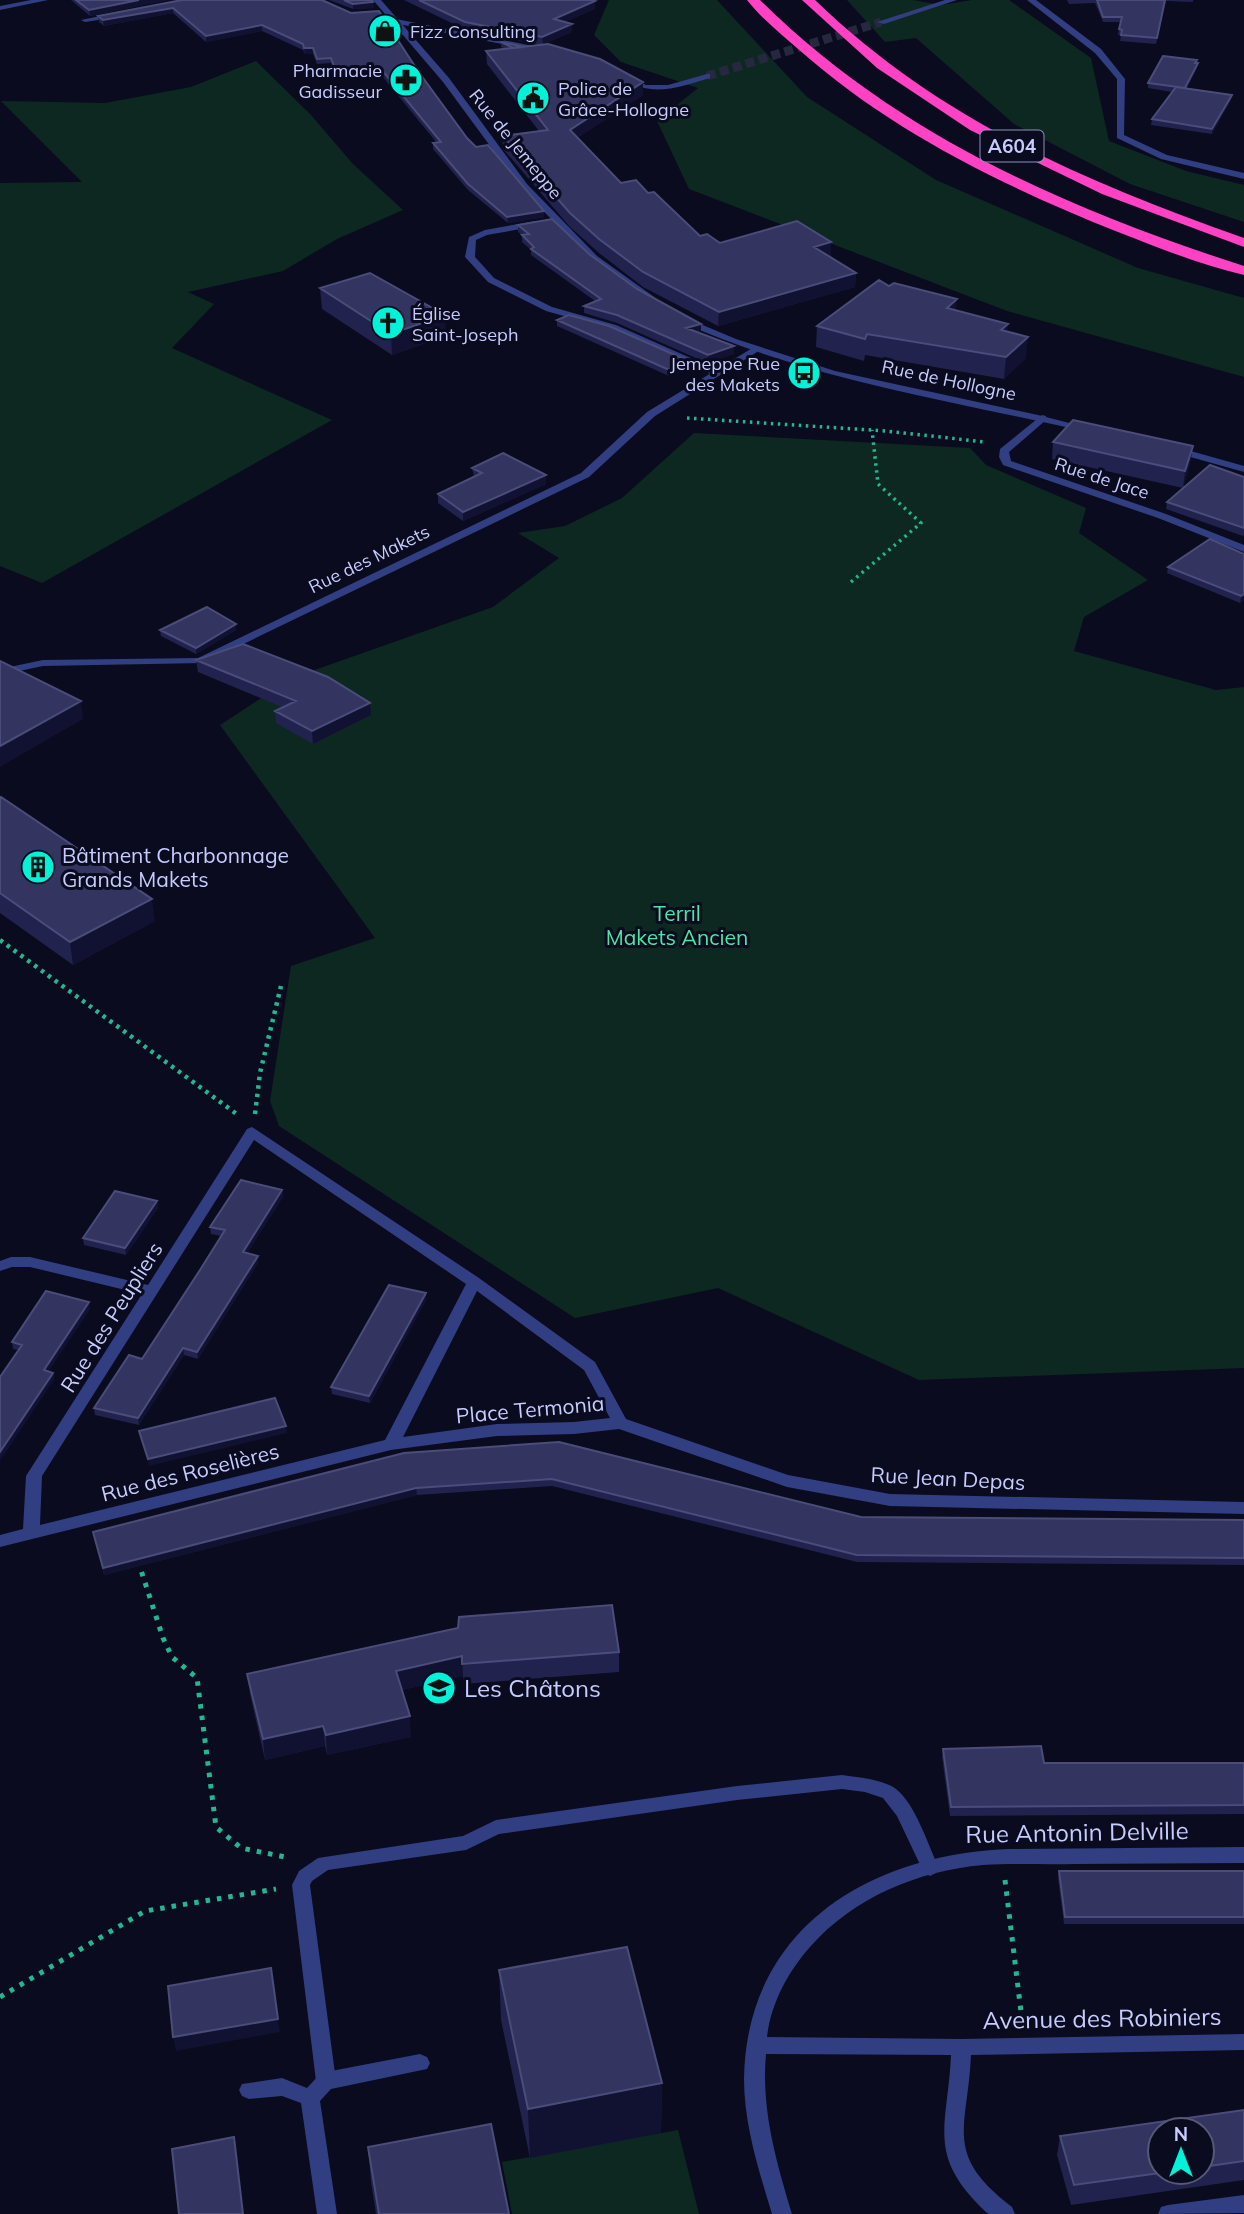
<svg xmlns="http://www.w3.org/2000/svg" width="1244" height="2214" font-family="Mulish,sans-serif">
	<rect width="100%" height="100%" fill="#0a0b1e"/>
	<path fill="#0d2821" d="M609,0H717L807,97L936,180L1138,268L1244,298V377L1007,311L689,189L657,121L698,88L621,62L594,35Z
		M847,0H913L941,5L972,0H1009L1091,58L1109,141L1186,171L1244,185V222L1130,184L1014,124L916,38L885,42Z
		M256,61L311,115L353,164L403,210L337,239L283,271L188,292L214,304L172,348L332,420L42,583L0,566V183L82,182L1,101L105,103L191,87Z
		M694,433L970,448L986,465L1086,508L1079,533L1148,580L1084,617L1074,651L1216,690L1244,687V1368L919,1380L718,1288L575,1318L279,1126L270,1101L291,966L375,938L220,725L292,678L493,607L559,558L518,533L565,526L622,498Z
		M678,2130L699,2214H512L502,2162Z"/>
	<g fill="none" stroke-linecap="round" stroke-linejoin="round">
		<path stroke="#262840" stroke-width="9" stroke-dasharray="9 4.5" stroke-linecap="butt" d="M707,76L881,22"/>
		<path stroke="#23b78f" stroke-width="3.5" stroke-dasharray="2.5 4.5" stroke-linecap="butt" d="M687,418L886,431L985,442
			M851,582L921,523L878,484L872,430"/>
		<path stroke="#23b78f" stroke-width="4.5" stroke-dasharray="3.5 5" stroke-linecap="butt" d="M0,940L238,1115
			M255,1114L260,1073L281,986"/>
		<path stroke="#23b78f" stroke-width="5" stroke-dasharray="4.5 7" stroke-linecap="butt" d="M138,1561L163,1638L172,1657L197,1678L216,1827L241,1848L290,1858
			M1005,1880L1022,2020
			M0,1997L145,1911L276,1889"/>
		<path fill="#313e81" fill-rule="evenodd" d="M115,13L119,15L118,17L85,22L81,20Z
			M535,221L538,222V226L487,235L476,240L475,257L494,278L552,307L616,325L720,371V375H712L610,329L546,311L488,282L465,257L469,237L485,230Z
			M842,1775C857,1777 885,1780 896,1789C916,1805 928,1845 939,1868L936,1873L930,1876L924,1873L897,1816L883,1798L865,1792L842,1789L737,1800L499,1834L466,1850L328,1870L312,1881L310,1885L336,2081L333,2087L326,2090L319,2087L316,2081L292,1885L299,1871L318,1858L463,1836L496,1820L737,1786Z"/>
		<path fill="#313e81" fill-rule="evenodd" d="M31,0H48L0,10V6Z
			M945,0H957L884,24L877,22Z
			M1027,0H1036L1101,49L1125,79L1124,135L1167,155L1244,173V179L1161,159L1117,138V79L1095,53Z
			M396,19L543,48L547,50L543,52L393,23L392,21Z
			M707,74H710V78C679,87 650,99 622,77L626,75L646,85H668Z
			M754,347L757,348V352L655,416L589,477L204,663L43,666L0,675V669L43,660L198,658L581,473L647,412Z
			M1042,415L1046,416V420L1009,452L1011,461L1166,514L1244,545V552L1158,518L1003,465L999,457L1000,449Z
			M252,1127L479,1278L595,1362L626,1419L788,1475L890,1494L1244,1502V1514L890,1506L787,1487L619,1429L574,1434L497,1436L391,1450L0,1547V1535L23,1529L26,1476L142,1294L30,1267H12L0,1271V1261L11,1257H30L148,1285L247,1129ZM254,1140L466,1284L385,1440L40,1525L42,1476ZM477,1291L584,1370L610,1418L574,1422L497,1424L403,1437Z
			M1244,1847V1863C1187,1863 1131,1864 1074,1864C1044,1865 1014,1863 983,1865C918,1871 854,1897 810,1947C788,1972 771,2003 767,2037L961,2039L1244,2034V2050L971,2055C968,2128 942,2154 1012,2207L1015,2214H989L986,2212C925,2155 948,2126 951,2055L766,2054C761,2109 776,2161 792,2214H772C759,2171 744,2125 744,2079C746,1929 869,1854 1009,1849Z
			M420,2054L427,2057L430,2063L427,2069L331,2089L320,2101L337,2214H317L301,2103L282,2096L249,2099L242,2096L239,2090L242,2084L282,2078L307,2088L319,2075L326,2072Z
			M1244,2195V2213L1158,2214L1161,2207L1168,2205Z"/>
		<path fill="#313e81" fill-rule="evenodd" d="M373,0H381L449,78L527,184L597,256L657,299V303H651L591,260L521,188L443,82Z
			M686,318L736,339L835,371L1038,415L1093,429L1088,432C949,400 815,381 683,323L681,321Z
			M1173,446L1244,466V472L1169,451V447Z"/>
		<path fill="#ff42c3" fill-rule="evenodd" d="M747,0H760C896,134 1064,208 1244,266V275C1201,265 1159,248 1118,232C1003,186 890,131 797,48C780,33 761,18 747,0Z
			M802,0H815C941,121 1082,180 1244,238V247L1102,194L970,130L877,68Z"/>
	</g>
	<path fill="#21224d" fill-rule="evenodd" d="M71,0H168L90,16Z
		M182,0L418,71L467,138L544,211V217L508,223L468,190L433,149V143H437L382,76L337,80L331,63L317,64L313,54H305L303,50L262,31L206,42L173,13L104,26L99,22L98,16Z
		M329,0H372L374,8L353,9Z
		M404,0H591L595,1V9L564,22L572,32L544,44L643,82V95L577,138L621,183L648,193L700,236L720,243L831,242V256H829L856,273L855,287L718,326L643,287L599,253L570,227L503,149L502,136L539,131L487,64L486,51L505,49L501,47V42L524,47L541,45L466,30Z
		M1067,0H1193V2L1166,1L1156,44L1120,41L1121,35H1118L1120,22H1103L1095,3L1069,4Z
		M1196,63L1197,68L1187,88L1232,95L1231,100L1212,134L1151,125L1152,119L1172,92L1148,88V83Z
		M518,225L589,254L637,289L701,324V331L697,332L734,346V354L707,363L617,323L584,313V306L595,301L531,255V250L522,242V235L518,232Z
		M889,286L956,310L1007,332L1026,358L1004,379L865,355L864,361L816,347L817,326Z
		M320,288L446,336L392,355L322,309Z
		M557,320L691,362V368L669,376L557,326Z
		M1053,442L1193,446L1190,463L1183,488L1052,459Z
		M472,468L546,475V484L463,521L438,503V494L474,477Z
		M1244,477V535L1243,536L1166,509L1167,502Z
		M1210,539L1244,600L1240,603L1167,573L1168,567Z
		M160,630H236L196,654L161,636Z
		M196,660L371,715L313,744L276,723L275,711L282,707L198,672Z
		M0,797L155,921L73,965L0,913Z
		M282,1190L283,1197L247,1253L258,1256V1263L198,1359L184,1355L139,1425L95,1415L94,1408L142,1359L221,1236L211,1234L210,1227Z
		M157,1201L158,1208L126,1255L84,1245L83,1238Z
		M426,1300L370,1403L332,1394L331,1387Z
		M90,1309L48,1371L53,1373L54,1380L19,1350L13,1349L12,1342Z
		M404,1453L861,1517L1244,1520V1565L857,1562L552,1486L417,1495L104,1575L93,1532Z
		M619,1652V1672L463,1684V1676L402,1690L411,1737L327,1755L325,1746L265,1760L250,1694L247,1674Z
		M943,1749L1044,1763H1244V1814L950,1816L942,1757Z
		M1059,1871H1244V1924H1064L1058,1878Z
		M499,1970L662,2083L661,2133L530,2158L501,2020Z
		M1244,2110V2180L1071,2205L1057,2155L1060,2136ZM1202,2130V2172H1160Z
		M368,2147L509,2214H376L371,2182Z"/>
	<path fill="#111132" d="M139,0H168L90,16L89,10Z
		M595,1V9L554,26V19Z
		M373,2L374,8L353,9V4Z
		M173,8V13L104,26L103,20Z
		M572,24V32L543,45L542,37Z
		M262,25V31L206,42V36Z
		M304,48H313V54H305Z
		M1198,63L1197,68L1184,93L1185,88Z
		M382,70V76L337,80V74Z
		M643,82V95L570,143V130Z
		M1232,95L1231,100L1212,134V129Z
		M544,211V217L508,223L507,217Z
		M831,242V256L813,261L814,247Z
		M856,273L855,287L718,326L719,312Z
		M957,299L955,320L947,308Z
		M445,315L446,336L392,355L391,334Z
		M701,324V331L686,335V328Z
		M1008,324L1006,345L1001,330Z
		M1028,337L1026,358L1004,379L1006,357Z
		M734,346V354L707,363L708,355Z
		M691,362V368L669,376V370Z
		M1193,446L1190,463L1183,488L1185,471Z
		M546,475V484L463,521V512Z
		M1244,594V600L1240,603L1241,596Z
		M236,624V630L196,654V648Z
		M81,701L83,719L0,767V746Z
		M370,703L371,715L313,744L312,731Z
		M152,899L155,921L73,965L70,942Z
		M282,1190L283,1197L244,1259L243,1252Z
		M157,1201L158,1208L126,1255L125,1248Z
		M258,1256V1263L198,1359L197,1352Z
		M426,1293V1300L370,1403L369,1396Z
		M89,1302L90,1309L45,1377L44,1370Z
		M183,1348L184,1355L139,1425L138,1418Z
		M53,1373L54,1380L0,1461V1452Z
		M286,1426L287,1433L149,1466L148,1459Z
		M416,1488L417,1495L104,1575L103,1568Z
		M462,1656L463,1676L398,1691L396,1671Z
		M410,1716L411,1737L327,1755L326,1735Z
		M323,1726L325,1746L265,1760L263,1739Z
		M278,2019L280,2032L176,2051L173,2037Z
		M662,2083L661,2133L530,2158L528,2109Z"/>
	<path fill="#333460" stroke="#4a4c79" stroke-width="2" d="M76,0H139L89,10Z
		M182,0H322L351,13L379,11L418,71L467,138L476,147L488,145L544,211L507,217L468,184L433,143L441,142L382,70L337,74L331,58L317,59L313,48H304L303,44L262,25L206,36L173,8L103,20L98,16Z
		M344,0H372L373,2L353,4Z
		M419,0H591L595,1L554,19L572,24L542,37L465,22Z
		M1097,0H1165L1157,38L1121,35L1122,30L1119,29L1122,17H1103Z
		M501,42L524,47L513,48Z
		M548,44L600,59L643,82L570,130L621,183L636,180L648,193L654,192L700,236L707,234L720,243L797,221L831,242L814,247L856,273L719,312L643,272L599,239L570,213L502,136L548,130L486,51Z
		M1163,56L1197,60L1195,63H1198L1185,88L1148,83Z
		M1176,87L1232,95L1212,129L1152,119Z
		M552,219L589,254L637,289L701,324L686,328L734,346L708,355L617,315L584,306L601,299L531,249L534,247L522,235L529,234L518,225Z
		M370,273L445,315L391,334L320,288Z
		M879,280L889,286L894,283L957,299L947,308L1008,324L1001,330L1028,337L1006,357L867,334L865,339L817,326Z
		M569,315L609,326L691,362L669,370L557,320Z
		M1073,420L1193,446L1185,471L1053,442Z
		M503,453L546,475L463,512L438,494L482,473L472,468Z
		M1210,465L1244,477V528L1167,502Z
		M1210,539L1244,554V594L1241,596L1168,567Z
		M207,607L236,624L196,648L160,630Z
		M243,644L328,677L370,703L312,731L275,711L296,701L196,660Z
		M0,661L81,701L0,746Z
		M0,797H1L152,899L70,942L0,893Z
		M241,1180L282,1190L243,1252L258,1256L197,1352L183,1348L138,1418L94,1408L129,1355L142,1359L200,1270L225,1230L210,1227Z
		M115,1191L157,1201L125,1248L83,1238Z
		M389,1285L426,1293L369,1396L331,1387Z
		M46,1291L89,1302L44,1370L53,1373L0,1452V1377L22,1345L12,1342Z
		M275,1398L286,1426L148,1459L139,1431Z
		M559,1442L861,1517L1244,1520V1558L857,1555L552,1479L416,1488L103,1568L93,1532L404,1453Z
		M612,1605L619,1652L462,1664V1656L396,1671L410,1716L326,1735L323,1726L263,1739L247,1674L458,1628L459,1617Z
		M1041,1746L1044,1763H1244V1805L951,1807L943,1749Z
		M1059,1871H1244V1917H1065Z
		M627,1947L662,2083L528,2109L499,1970Z
		M271,1968L278,2019L173,2037L168,1986Z
		M1244,2110V2161L1202,2167V2130H1160V2172H1167L1074,2185L1060,2136Z
		M491,2124L509,2214H379L368,2147Z
		M234,2137L243,2214H179L172,2149Z"/>
	<defs>
		<symbol id="shop-disc" viewBox="-11 -11 22 22"><circle r="9.5" fill="#00f2d8" stroke="#0a0b1e"/><path d="M-5-2.5h2.3a2.7 3.5 0 0 1 5.4 0H5L5.5 6h-11ZM-1.5-2.5h3a1.5 2.3 0 0 0-3 0Z" fill="#111"/></symbol>
		<symbol id="pharmacy-disc" viewBox="-11 -11 22 22"><circle r="9.5" fill="#00f2d8" stroke="#0a0b1e"/><path d="M-2-6h4v4h4v4h-4v4h-4v-4h-4v-4h4Z" fill="#111"/></symbol>
		<symbol id="civic-disc" viewBox="-11 -11 22 22"><circle r="9.5" fill="#00f2d8" stroke="#0a0b1e"/><path d="M-.6-6.5H3V-4.5H.6V-3L4-1V1h2V6H-6V1h2V-1L-.6-3ZM-1.2 2.5V6h2.4V2.5Z" fill="#111"/></symbol>
		<symbol id="church-disc" viewBox="-11 -11 22 22"><circle r="9.5" fill="#00f2d8" stroke="#0a0b1e"/><path d="M-1.2-6h2.4v3.5h3.3v2.4h-3.3V6h-2.4V-.1h-3.3v-2.4h3.3Z" fill="#111"/></symbol>
		<symbol id="bus-disc" viewBox="-11 -11 22 22"><circle r="9.5" fill="#00f2d8" stroke="#0a0b1e"/><path d="M-5-6H5V4H4V6H2V4H-2V6H-4V4H-5ZM-3.5-4V0h7V-4ZM-3.5 1.2v1.5H-2V1.2ZM2 1.2v1.5H3.5V1.2Z" fill="#111"/></symbol>
		<symbol id="building-disc" viewBox="-11 -11 22 22"><circle r="9.5" fill="#00f2d8" stroke="#0a0b1e"/><path d="M-4-6H4V6H1V3H-1V6H-4ZM-2.5-4.3h1.7v1.8h-1.7ZM.8-4.3h1.7v1.8H.8ZM-2.5-1h1.7V.8h-1.7ZM.8-1h1.7V.8H.8Z" fill="#111"/></symbol>
		<symbol id="school-disc" viewBox="-11 -11 22 22"><circle r="9.5" fill="#00f2d8" stroke="#0a0b1e"/><path d="M0-5L7-2L0 1L-7-2ZM-4 1L0 2.5L4 1V4Q0 6-4 4Z" fill="#111"/></symbol>
	</defs>
	<g fill-rule="evenodd">
		<use href="#shop-disc" x="366" y="12" width="38" height="38"/>
		<use href="#pharmacy-disc" x="387" y="61" width="38" height="38"/>
		<use href="#civic-disc" x="514" y="79" width="38" height="38"/>
		<use href="#church-disc" x="369" y="304" width="38" height="38"/>
		<use href="#bus-disc" x="785" y="354" width="38" height="38"/>
		<use href="#building-disc" x="19" y="848" width="38" height="38"/>
		<use href="#school-disc" x="420" y="1669" width="38" height="38"/>
	</g>
	<g text-anchor="middle" dominant-baseline="central" stroke-width="6" stroke-linejoin="round" paint-order="stroke">
		<g font-size="18" fill="#c7ccff" stroke="#0a0b1e" text-anchor="start">
			<text x="410" y="31">Fizz Consulting</text>
			<text x="382" y="70" text-anchor="end">Pharmacie<tspan x="382" dy="21">Gadisseur</tspan></text>
			<text x="558" y="88">Police de<tspan x="558" dy="21">Grâce-Hollogne</tspan></text>
			<text x="412" y="313">Église<tspan x="412" dy="21">Saint-Joseph</tspan></text>
			<text x="780" y="363" text-anchor="end">Jemeppe Rue<tspan x="780" dy="21">des Makets</tspan></text>
		</g>
		<g font-size="18" fill="#c7ccff" stroke="#0a0b1e">
			<text transform="translate(516 144) rotate(51)">Rue de Jemeppe</text>
			<text transform="translate(949 380) rotate(12)">Rue de Hollogne</text>
			<text transform="translate(1102 478) rotate(18)">Rue de Jace</text>
			<text transform="translate(369 559) rotate(-26)">Rue des Makets</text>
		</g>
		<rect fill="#0a0b1e" stroke="#8e92bc" stroke-width="2" x="980.5" y="130.5" width="63" height="31" rx="5"/>
		<g font-size="19" font-weight="bold" fill="#c7ccff">
			<text x="1012" y="146">A604</text>
		</g>
		<g font-size="21" fill="#c7ccff" stroke="#0a0b1e" text-anchor="start">
			<text x="62" y="855">Bâtiment Charbonnage<tspan x="62" dy="24">Grands Makets</tspan></text>
		</g>
		<g font-size="21" fill="#4ae8a0" stroke="#0a0b1e">
			<text x="677" y="913">Terril<tspan x="677" dy="24">Makets Ancien</tspan></text>
		</g>
		<g font-size="21" fill="#c7ccff" stroke="#0a0b1e">
			<text transform="translate(111 1317) rotate(-58)">Rue des Peupliers</text>
			<text transform="translate(530 1409) rotate(-5)">Place Termonia</text>
			<text transform="translate(190 1472) rotate(-14)">Rue des Roselières</text>
			<text transform="translate(948 1478) rotate(3)">Rue Jean Depas</text>
		</g>
		<g font-size="24" fill="#c7ccff" stroke="#0a0b1e" text-anchor="start">
			<text x="464" y="1688">Les Châtons</text>
		</g>
		<g font-size="24" fill="#c7ccff" stroke="#0a0b1e">
			<text transform="translate(1077 1832) rotate(-1)">Rue Antonin Delville</text>
			<text transform="translate(1102 2018) rotate(-1)">Avenue des Robiniers</text>
		</g>
	</g>
	<g transform="translate(1181 2151)"><circle r="33" fill="#0a0b1e" stroke="#565878" stroke-width="2"/>
	<path d="M0-5L12 26L0 18L-12 26Z" fill="#00f2d8"/>
	<text y="-10" font-size="19" font-weight="bold" text-anchor="middle" fill="#c7ccff">N</text>
	</g>
</svg>
